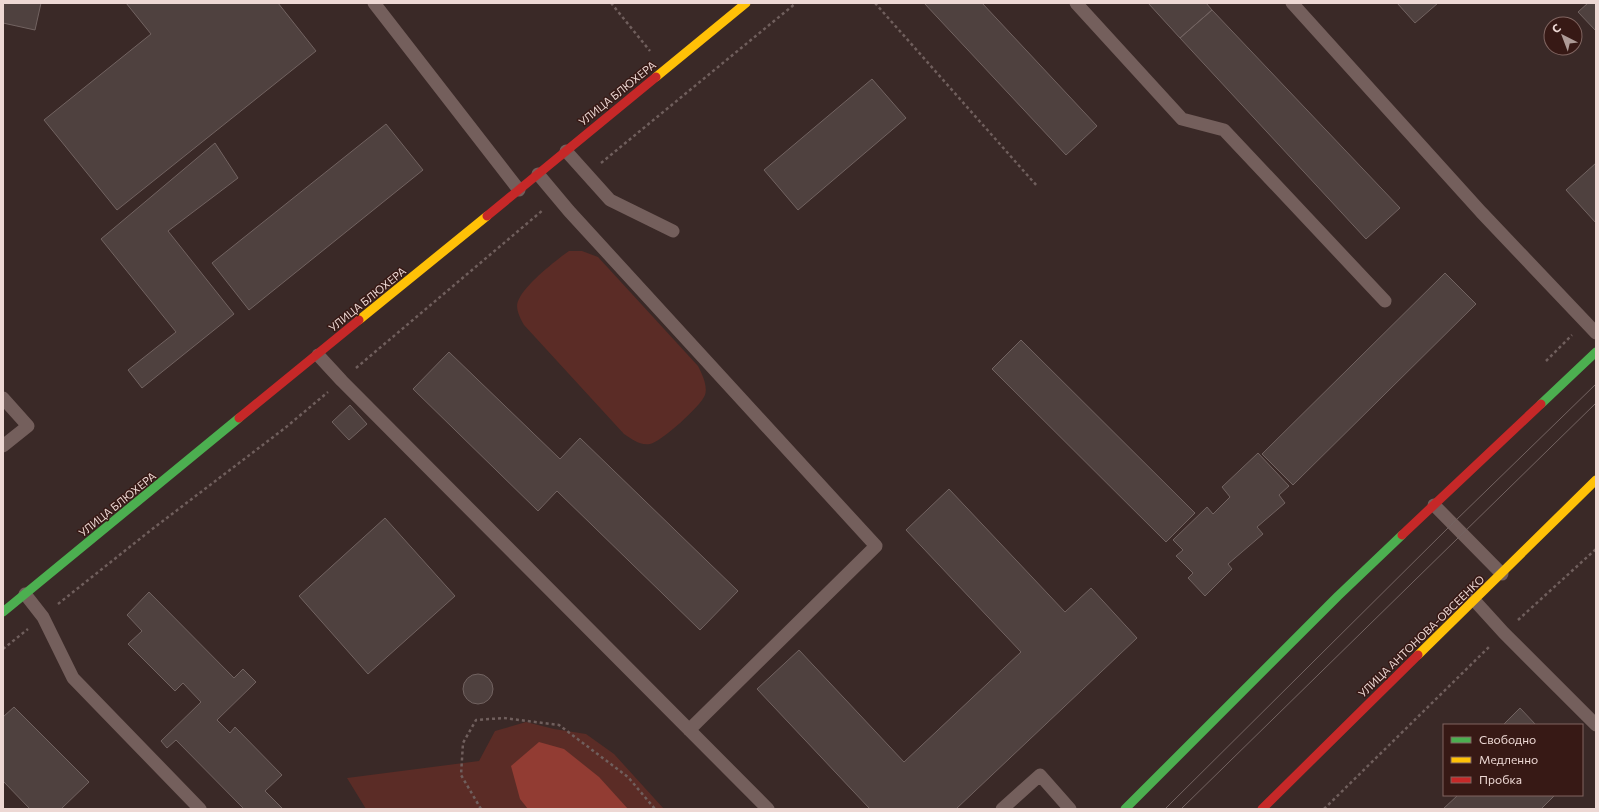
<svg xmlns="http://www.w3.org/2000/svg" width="1599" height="812" font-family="Commissioner,sans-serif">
	<rect width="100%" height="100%" fill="#3a2927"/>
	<path fill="#5b2c26" d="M569,251H582L598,257L698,366C702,374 708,386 705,395C701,406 661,442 650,444C640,446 632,439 624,434L524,325C520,318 514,307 519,299C526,284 556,260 569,251Z
		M526,722L554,729L586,734L614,754L664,809H366L347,778L479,761L495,731Z"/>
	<path fill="#923c33" d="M539,742L564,749L599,777L628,809H528L520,799L511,766Z"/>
	<path fill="#4f413f" stroke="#726361" d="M3,3H41L35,30L3,23Z
		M126,3H278L316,51L117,210L44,120L151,34Z
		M924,3H982L1097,126L1066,155Z
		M1148,3H1206L1212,10L1180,38Z
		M1397,3H1438L1415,23Z
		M1588,3H1596V31L1578,12Z
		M1212,10L1400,208L1366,239L1180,38Z
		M872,79L906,118L798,210L764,170Z
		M386,124L423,170L249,310L212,263Z
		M215,143L238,178L168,231L234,314L142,388L128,370L176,332L101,239Z
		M1596,163V223L1566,190Z
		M1445,273L1476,304L1293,485L1262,454Z
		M1021,340L1195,513L1166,542L992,369Z
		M449,352L560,459L580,438L738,591L700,630L557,491L538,511L413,389Z
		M350,405L367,424L349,440L332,422Z
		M1258,453L1289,486L1279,495L1285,503L1257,527L1263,534L1228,564L1232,569L1205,596L1188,578L1193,573L1176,556L1183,550L1173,540L1207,507L1213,514L1230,497L1222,487Z
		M949,489L1065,612L1091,588L1137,638L956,809H868L869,808L757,689L799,650L904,762L1021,652L906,530Z
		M385,518L455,596L368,674L299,596Z
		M149,592L234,678L243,669L256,682L217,720L230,733L235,727L282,775L265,791L282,808L281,809H244L176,740L167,748L161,741L201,702L183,683L175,691L128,644L142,631L127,615Z
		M463 689a15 15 0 1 1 30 0a15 15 0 1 1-30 0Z
		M14,707L89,782L61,809H28L29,808L3,781V717Z
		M1520,708L1536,725H1503Z
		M1458,795H1555L1541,809H1443Z"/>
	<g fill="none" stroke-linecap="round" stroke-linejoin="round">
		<path stroke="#705f5d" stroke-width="2.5" stroke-dasharray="3 3" stroke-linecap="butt" d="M611,3L650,51
			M875,3L1037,186
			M601,163L796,3
			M1546,361L1572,335
			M356,368L543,210
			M58,604L151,530L285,428L328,392
			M1518,620L1596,549
			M3,649L28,629
			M481,809L461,775L463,743L476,720L504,718L559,725L628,777L655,809
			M1324,809L1490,646"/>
		<path stroke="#745f5c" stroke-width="13" d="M374,3L519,190
			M1076,3L1182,119L1224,130L1385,301
			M1292,3L1481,212L1596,333
			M566,151L610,200L673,231
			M538,174L569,211L876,546L689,730
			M318,355L342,381L768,809
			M3,398L28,426L3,446
			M1434,505L1502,574
			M25,594L43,617L73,678L200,809
			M1474,600L1504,633L1596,725
			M1002,809L1040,775L1070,809"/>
		<path stroke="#4caf50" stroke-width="9" d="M1541,404L1596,352
			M3,612L239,418
			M1125,809L1338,596L1402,535"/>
		<path stroke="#ffc107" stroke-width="9" d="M656,77L746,3
			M359,320L487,216
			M1418,655L1596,480"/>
		<path stroke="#c62828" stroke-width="9" d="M487,216L656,77
			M239,418L359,320
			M1402,535L1541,404
			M1262,809L1418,655"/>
		<path stroke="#746462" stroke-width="1" d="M1165,809L1453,523L1596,384
			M1181,809L1596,403"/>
	</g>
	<g text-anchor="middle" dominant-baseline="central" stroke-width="3" stroke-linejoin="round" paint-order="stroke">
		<g font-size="11" fill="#edd8d4" stroke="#371915">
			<text transform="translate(617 93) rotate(-39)">УЛИЦА БЛЮХЕРА</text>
			<text transform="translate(367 299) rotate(-39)">УЛИЦА БЛЮХЕРА</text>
			<text transform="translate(117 504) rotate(-39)">УЛИЦА БЛЮХЕРА</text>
			<text transform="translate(1421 636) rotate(-44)">УЛИЦА АНТОНОВА-ОВСЕЕНКО</text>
		</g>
	</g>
	<rect width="1599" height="812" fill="none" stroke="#edd8d4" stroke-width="8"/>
	<rect x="1443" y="724" width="140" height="72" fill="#371915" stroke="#806561"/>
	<rect x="1451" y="737" width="20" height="6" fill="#4caf50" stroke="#806561"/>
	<text x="1479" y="744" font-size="12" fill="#edd8d4">Свободно</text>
	<rect x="1451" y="757" width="20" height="6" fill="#ffc107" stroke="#806561"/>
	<text x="1479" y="764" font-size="12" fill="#edd8d4">Медленно</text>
	<rect x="1451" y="777" width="20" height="6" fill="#c62828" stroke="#806561"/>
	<text x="1479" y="784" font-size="12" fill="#edd8d4">Пробка</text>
	<g transform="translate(1563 36) rotate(318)"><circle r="19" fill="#371915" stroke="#806561"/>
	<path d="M0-3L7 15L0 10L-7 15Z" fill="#ae9b97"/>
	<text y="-6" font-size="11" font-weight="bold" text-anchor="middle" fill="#edd8d4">С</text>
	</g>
</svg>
